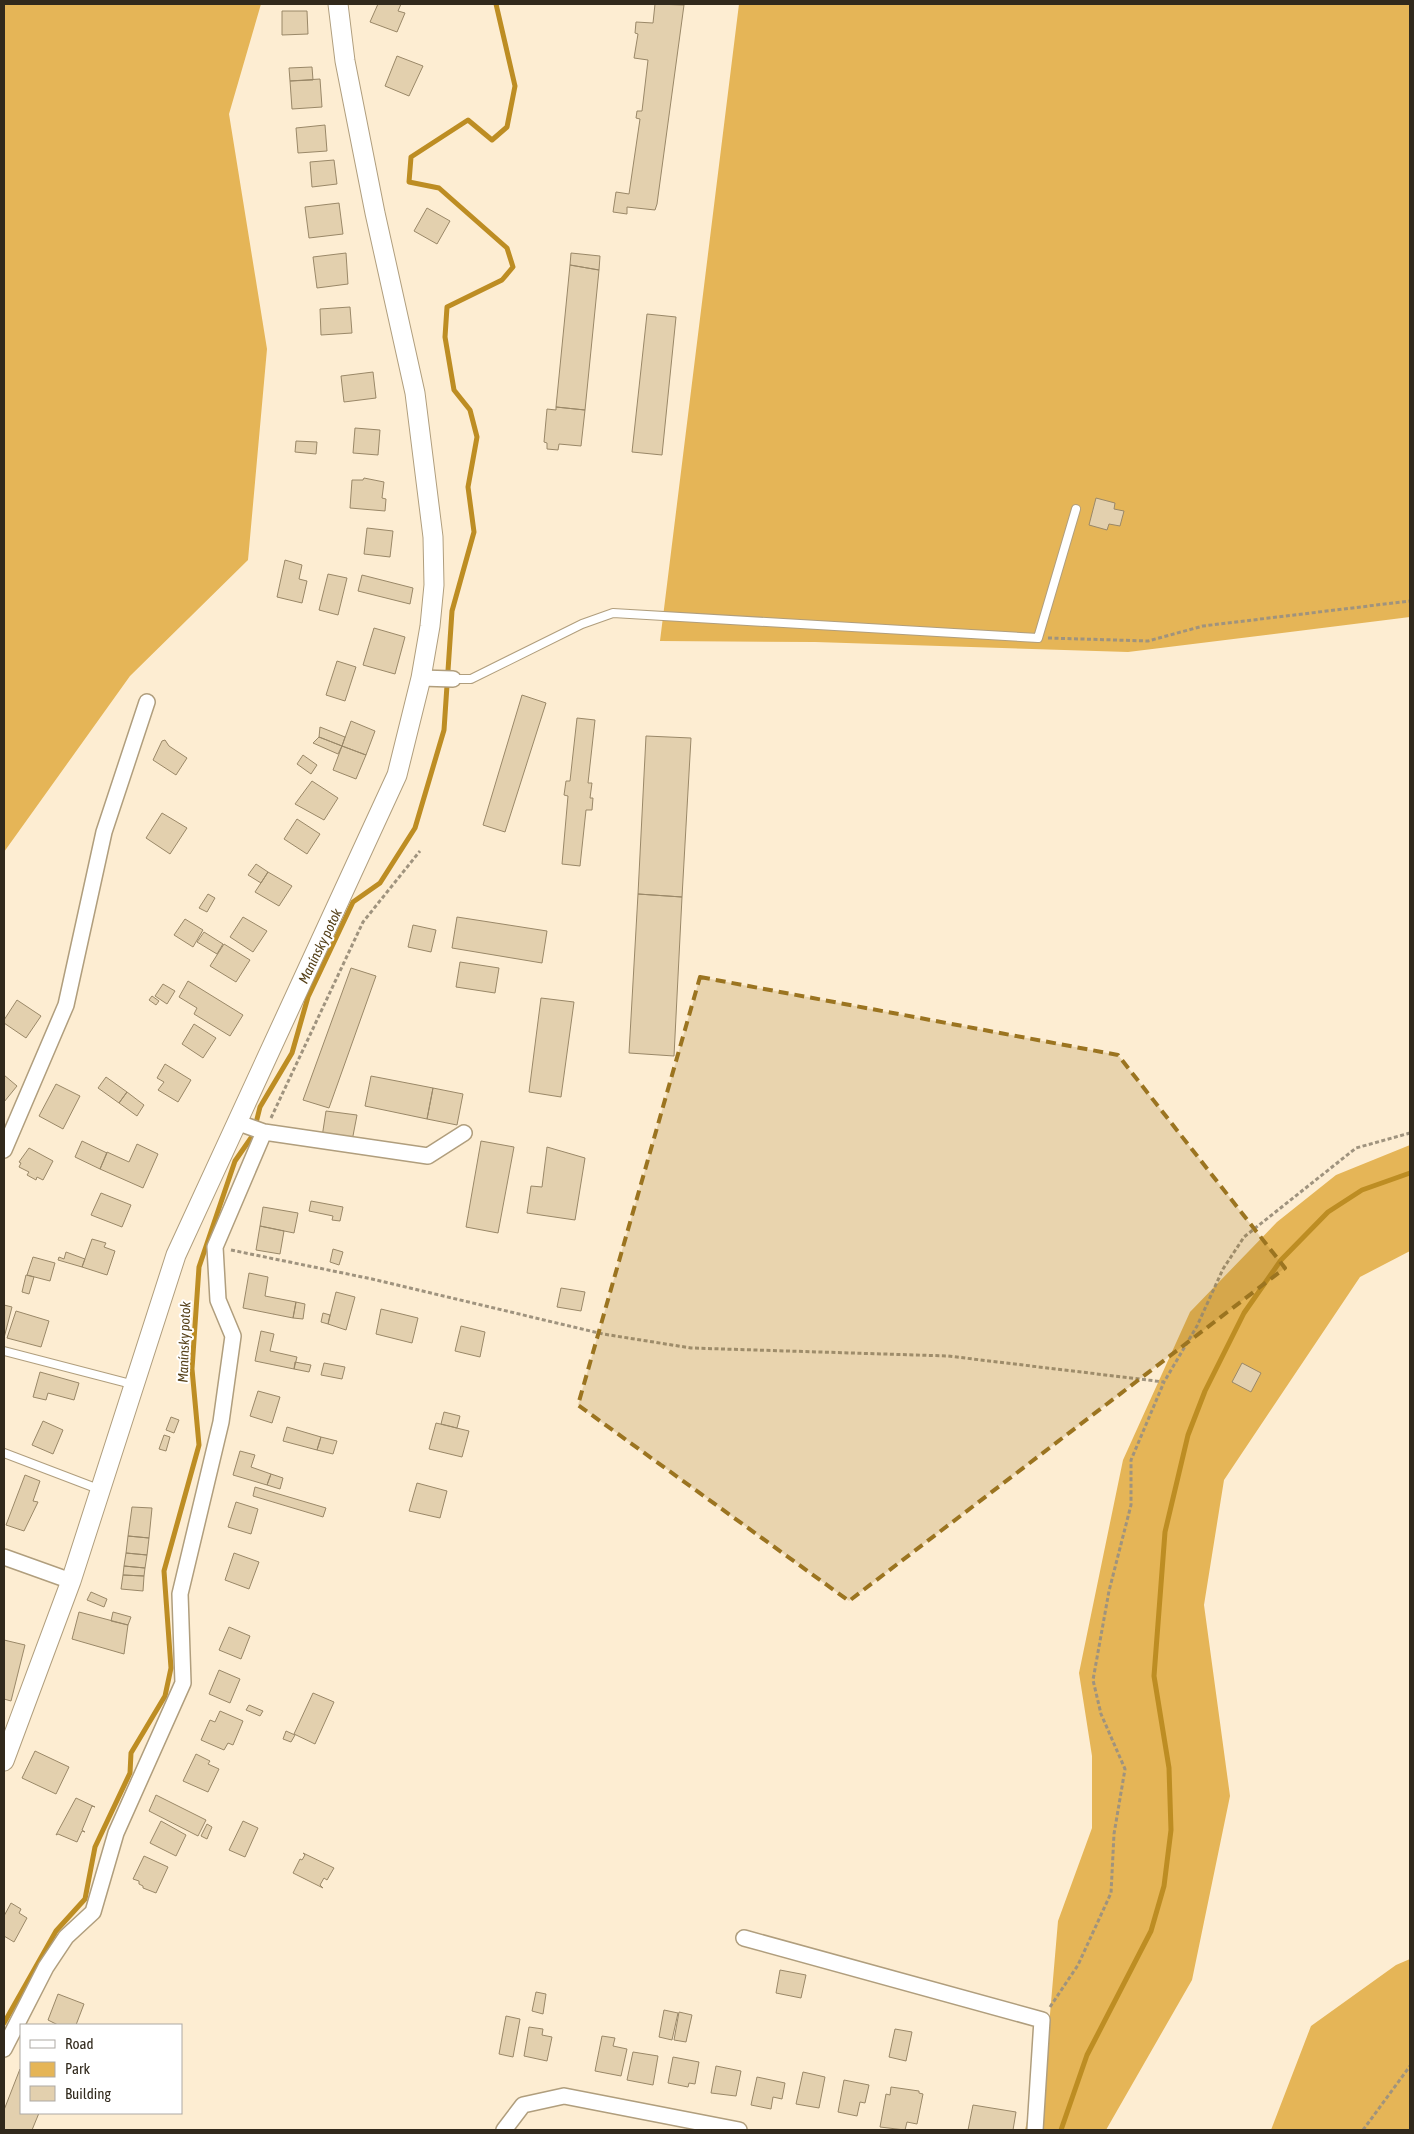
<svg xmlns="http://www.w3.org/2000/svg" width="1414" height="2134" font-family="'Asap Condensed',sans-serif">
	<rect width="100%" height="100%" fill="#fdedd2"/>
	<path fill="#e5b557" d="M4,4H261L229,114L267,349L248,560L130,676L4,852Z
		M739,4H1410V617L1128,652L815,642L660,641Z
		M1410,1145V1251L1360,1277L1224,1480L1204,1605L1230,1796L1192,1980L1106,2130H1025L1049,2026L1058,1921L1092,1828V1756L1079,1673L1123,1460L1190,1312L1277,1222L1336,1175Z
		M1410,1959V2130H1271L1311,2026L1396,1965Z"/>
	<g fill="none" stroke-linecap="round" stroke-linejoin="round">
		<path stroke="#bd8d23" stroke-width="5" d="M4,2023L56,1931L85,1899L95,1847L130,1773L131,1753L165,1696L171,1668L164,1571L199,1445L192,1369L199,1267L235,1161L253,1135L260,1107L292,1053L308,997L353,902L380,883L415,828L444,730L452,611L474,532L468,487L477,437L470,410L454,390L445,337L447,307L502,280L513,267L507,248L439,188L409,182L411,157L468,120L492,140L507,127L515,86L496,4
			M1061,2130L1087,2055L1151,1931L1164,1886L1171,1830L1169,1768L1154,1676L1165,1532L1188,1435L1205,1391L1244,1313L1281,1260L1328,1212L1362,1190L1410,1173"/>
	</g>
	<path fill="#e3d0ae" stroke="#9a8868" d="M378,4H401L398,11L405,13L397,32L370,22Z
		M655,4L684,5L657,204L655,210L627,207V214L613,212L616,192L629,194L640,119L636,118L637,111H642L648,60L634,58L638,34L635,33L636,22L653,23Z
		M282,11H307L308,34L282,35Z
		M397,56L423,66L409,96L385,86Z
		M312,67L313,80L290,81L289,68Z
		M320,79L322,107L292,109L290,81Z
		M325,125L327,151L298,153L296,128Z
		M334,160L337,184L312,187L310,162Z
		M339,203L343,234L309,238L305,207Z
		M427,208L450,221L437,244L414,231Z
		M346,253L348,284L317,288L313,257Z
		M571,253L600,256L599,270L570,265Z
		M570,265L599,270L585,410L556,407Z
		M350,307L352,333L321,335L320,309Z
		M647,314L676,317L662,455L632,452Z
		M373,372L376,398L344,402L341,376Z
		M556,407L585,410L581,446L559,444L558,450L547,449V443L544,442L547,409L556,410Z
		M355,428L380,430L378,455L353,453Z
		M296,441L317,442L316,454L295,452Z
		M364,478L384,482L382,498L386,499L385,511L350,508L352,480H363Z
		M1096,498L1115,503L1114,509L1124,511L1120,526L1109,524L1107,530L1089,525Z
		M367,528L393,531L390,557L364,554Z
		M285,560L302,565L299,579L307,581L302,603L277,597Z
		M328,574L347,578L338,615L319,610Z
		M362,575L413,588L410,604L358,591Z
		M374,628L405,637L395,674L363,665Z
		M337,661L356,667L345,701L326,695Z
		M522,695L546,703L505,832L483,825Z
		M577,718L595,720L588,783H592L590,798H593L592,810H586L580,866L562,864L568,796L564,795L566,781H570Z
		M351,721L375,731L366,755L342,746Z
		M320,727L345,737L342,746L319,737Z
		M646,736L691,738L682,897L638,894Z
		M319,737L342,746L338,754L313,743Z
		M165,740L169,746L187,758L176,775L153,760L162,741Z
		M342,746L366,755L356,779L333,770Z
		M303,755L317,765L311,774L297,764Z
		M312,781L338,798L324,820L295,804Z
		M162,813L187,828L170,854L146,838Z
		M297,819L320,834L307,854L284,839Z
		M256,864L268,872L261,883L248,875Z
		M268,872L292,886L279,906L255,892Z
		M208,894L215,898L207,912L199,908Z
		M638,894L682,897L674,1056L629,1053Z
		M243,917L267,931L253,952L230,937Z
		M457,917L547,931L542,963L452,948Z
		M185,919L203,930L193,947L174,935Z
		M413,925L436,930L431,952L408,947Z
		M204,932L223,944L217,954L197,942Z
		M224,944L250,960L236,982L210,966Z
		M460,962L499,968L495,993L456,987Z
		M351,968L376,976L329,1108L303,1100Z
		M188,981L243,1015L230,1036L194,1014L197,1008L179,997Z
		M163,984L175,991L167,1004L155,996Z
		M152,996L159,1001L156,1005L149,1000Z
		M541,998L574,1002L561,1097L529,1092Z
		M17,1000L41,1016L26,1038L4,1023V1020Z
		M194,1024L216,1038L203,1058L182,1044Z
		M165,1064L191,1080L178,1102L158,1090L164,1082L157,1078Z
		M4,1075L17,1086L4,1102Z
		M371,1076L433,1088L427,1119L365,1106Z
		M106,1077L127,1092L119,1103L98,1088Z
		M56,1084L80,1096L63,1129L39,1116Z
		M433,1088L463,1094L457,1125L427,1119Z
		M127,1092L144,1105L137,1116L119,1103Z
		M326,1111L357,1115L352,1141L322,1137Z
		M82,1141L107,1153L100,1169L75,1157Z
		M481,1141L514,1147L498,1233L466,1227Z
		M137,1144L158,1154L143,1188L100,1169L107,1152L129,1162Z
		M547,1147L585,1158L575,1220L527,1213L531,1186L542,1187Z
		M29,1148L53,1161L43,1180L37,1177L36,1180L27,1175L29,1172L19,1167L21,1163L19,1162Z
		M101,1193L131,1205L122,1227L91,1215Z
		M311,1201L343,1207L340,1221L332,1220L333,1216L309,1211Z
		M263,1207L298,1213L294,1233L260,1226Z
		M260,1226L284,1231L280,1254L256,1250Z
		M92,1239L106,1243L104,1247L115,1251L107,1275L82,1267Z
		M333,1249L343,1252L339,1265L330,1262Z
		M66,1252L85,1259L82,1267L58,1260L59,1257L64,1259Z
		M33,1257L55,1263L50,1281L27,1275Z
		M249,1273L268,1277L265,1296L296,1302L293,1318L243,1308Z
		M26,1275L34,1277L29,1294L22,1292Z
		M561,1288L585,1292L581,1311L557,1307Z
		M336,1292L355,1297L346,1330L328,1324Z
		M296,1302L305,1304L303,1319L293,1318Z
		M4,1305L12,1307L4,1338Z
		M381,1309L418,1318L412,1343L376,1334Z
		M16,1311L49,1321L41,1347L7,1338Z
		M323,1313L330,1315L328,1324L321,1322Z
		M461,1326L485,1332L480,1357L455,1351Z
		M261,1331L274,1334L270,1351L297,1357L294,1369L255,1361Z
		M295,1362L311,1365L309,1372L294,1369Z
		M324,1363L345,1367L342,1379L321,1375Z
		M1242,1363L1261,1373L1251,1392L1232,1382Z
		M40,1372L79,1383L74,1400L48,1393L46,1400L33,1397Z
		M258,1391L280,1397L272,1423L250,1416Z
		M444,1412L460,1416L457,1428L441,1424Z
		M171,1417L179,1420L174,1433L166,1430Z
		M43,1421L63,1430L53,1454L32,1445Z
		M436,1423L469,1431L462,1457L429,1449Z
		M287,1427L321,1437L317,1450L283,1441Z
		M164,1435L170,1437L166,1451L159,1449Z
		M321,1437L337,1441L333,1454L317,1450Z
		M240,1451L255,1455L251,1467L271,1474L267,1485L233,1475Z
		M271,1474L283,1478L280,1489L267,1485Z
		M25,1475L40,1481L33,1501L38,1502L24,1531L6,1525Z
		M417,1483L447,1491L440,1518L409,1511Z
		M255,1487L326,1508L323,1517L253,1496Z
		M236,1502L258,1509L251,1534L228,1527Z
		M132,1507L152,1508L149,1538L128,1536Z
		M128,1536L149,1538L147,1555L126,1553Z
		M126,1553L147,1555L145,1568L124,1566Z
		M234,1553L259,1562L249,1589L225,1580Z
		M124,1566L145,1568L144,1576L123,1575Z
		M123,1575L144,1576L143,1591L121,1589Z
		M91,1592L107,1599L104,1607L87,1600Z
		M79,1612L128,1625L124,1654L72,1639Z
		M113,1612L131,1617L128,1625L111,1621Z
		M229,1627L250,1636L241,1659L219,1650Z
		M4,1640L25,1645L11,1701L4,1699Z
		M219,1670L240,1679L230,1703L209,1694Z
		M313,1693L334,1702L315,1744L294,1734Z
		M249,1705L263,1711L260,1716L246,1710Z
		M220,1711L243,1721L233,1745L228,1743L224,1750L201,1740L210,1720L215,1722Z
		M286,1731L295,1735L291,1742L283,1739Z
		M35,1751L69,1767L56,1794L22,1778Z
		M196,1754L210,1761L208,1764L219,1769L208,1792L183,1781Z
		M156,1795L206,1820L198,1836L149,1811Z
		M76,1798L95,1807L92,1806L82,1830L85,1832L82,1831L77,1842L58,1834L56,1835Z
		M161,1821L186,1835L176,1856L150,1843Z
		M243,1821L258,1828L245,1857L229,1850Z
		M207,1824L212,1827L207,1839L201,1836Z
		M303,1853L334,1868L327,1880L324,1878L320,1885L323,1888L293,1873L300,1859L302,1860L305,1855Z
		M144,1856L168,1867L156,1893L143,1888V1886L139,1884V1881L133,1879Z
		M11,1903L21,1909L19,1913L27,1918L14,1942L4,1936V1916Z
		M780,1970L806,1975L801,1998L776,1993Z
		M536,1992L546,1994L543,2014L532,2011Z
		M58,1994L84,2004L76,2025H58L48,2020Z
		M664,2010L678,2013L672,2040L659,2037Z
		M679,2012L692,2015L686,2042L674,2040Z
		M506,2016L520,2019L513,2057L499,2054Z
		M529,2027L543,2029L542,2035L552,2037L547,2061L524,2056Z
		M895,2029L912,2032L906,2061L889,2057Z
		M602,2036L615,2038L613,2046L627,2049L621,2076L595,2071Z
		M633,2052L658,2056L653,2085L627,2080Z
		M673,2057L699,2062L695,2084L689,2083L688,2087L668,2083Z
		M716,2066L741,2071L736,2096L711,2093Z
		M20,2069L21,2113H39L32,2130H4V2110Z
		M803,2072L825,2077L819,2108L796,2104Z
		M757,2077L785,2083L782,2099L773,2097L771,2109L751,2105Z
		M844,2080L869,2085L865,2103L860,2102L857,2116L838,2112Z
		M891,2087L919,2091V2093L923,2094L917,2124L907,2122L905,2130L880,2127L886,2094L890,2095Z
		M973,2105L1016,2112L1013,2130H968Z"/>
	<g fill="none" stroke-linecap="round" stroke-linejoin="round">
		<defs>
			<path id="service" d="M453,679H471L582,624L613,613L1038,638L1076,509
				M4,1351L135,1385
				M4,1453L101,1490"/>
			<path id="minor" d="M421,678L453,679
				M236,1122L264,1132L428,1156L464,1133
				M4,1150L66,1005L104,832L147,702
				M4,1557L71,1581
				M744,1938L1042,2020L1035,2130
				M4,2049L46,1967L66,1937L93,1912L116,1833L183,1683L180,1594L221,1422L233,1336L218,1300L215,1247L264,1132
				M504,2130L523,2105L564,2096L739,2130"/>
			<path id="tertiary" d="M4,1761L71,1581L176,1255L397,775L421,678L430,626L434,585L433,537L415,393L375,213L345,61L338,4"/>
		</defs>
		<use href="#service" stroke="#b09e7d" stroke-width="10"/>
		<use href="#minor" stroke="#b09e7d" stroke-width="18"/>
		<use href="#tertiary" stroke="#b09e7d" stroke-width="21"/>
		<path stroke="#9f937e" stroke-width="3" stroke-dasharray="4 2.5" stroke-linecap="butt" d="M1048,638L1148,641L1203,626L1410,601
			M271,1118L363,922L420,851
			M231,1250L372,1279L603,1334L691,1348L948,1356L1164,1382L1197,1326L1223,1269L1244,1237L1356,1148L1410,1133
			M1050,2007L1078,1965L1111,1893L1114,1834L1125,1769L1101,1714L1093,1680L1109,1591L1131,1505V1460L1164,1382
			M1363,2130L1410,2066"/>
		<use href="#service" stroke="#fff" stroke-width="8"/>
		<use href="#minor" stroke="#fff" stroke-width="15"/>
		<use href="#tertiary" stroke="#fff" stroke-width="19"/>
	</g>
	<path fill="#9b7420" fill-opacity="0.2" stroke="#9b7420" stroke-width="4" stroke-dasharray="10 6" stroke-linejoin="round" d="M700,977L1118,1055L1285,1268L849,1601L578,1405Z"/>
	<g text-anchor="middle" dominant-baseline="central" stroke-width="4" stroke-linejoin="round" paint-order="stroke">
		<g font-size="14" font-style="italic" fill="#564119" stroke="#fff">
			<text transform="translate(320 946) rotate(-64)">Manínsky potok</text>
			<text transform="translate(184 1342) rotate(-88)">Manínsky potok</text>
		</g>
	</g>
	<rect width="1414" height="2134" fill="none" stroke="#31291c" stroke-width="10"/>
	<rect x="20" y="2024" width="162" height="90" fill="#ffffff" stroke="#ada9a4"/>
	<rect x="30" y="2040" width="25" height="8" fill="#ffffff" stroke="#ada9a4"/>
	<text x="65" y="2049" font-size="15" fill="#31291c">Road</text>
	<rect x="30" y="2062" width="25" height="15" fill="#e5b557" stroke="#ada9a4"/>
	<text x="65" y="2074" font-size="15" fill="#31291c">Park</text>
	<rect x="30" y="2086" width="25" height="15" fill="#e3d0ae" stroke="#ada9a4"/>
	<text x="65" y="2099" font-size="15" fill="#31291c">Building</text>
</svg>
